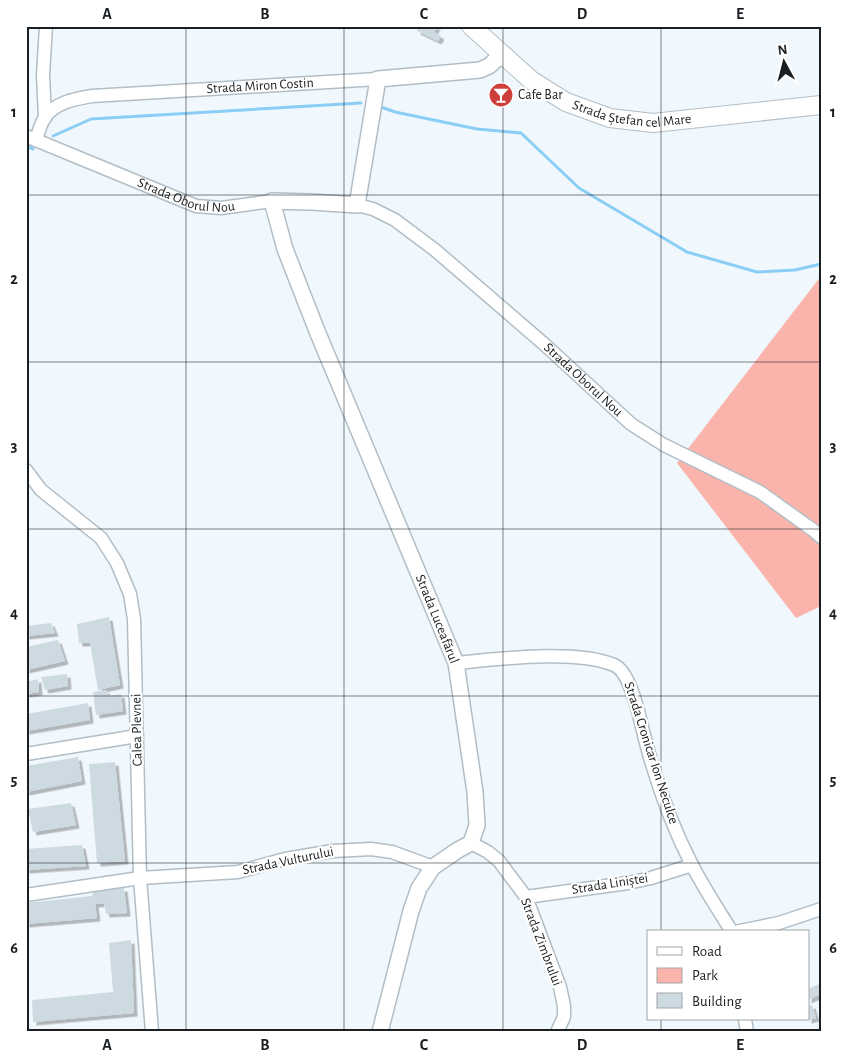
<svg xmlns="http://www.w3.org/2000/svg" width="847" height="1058" font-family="'Alegreya Sans',sans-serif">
	<defs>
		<filter id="shadow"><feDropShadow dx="3.5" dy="3.5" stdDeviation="0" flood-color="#0004"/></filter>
	</defs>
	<rect width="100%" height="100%" fill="#f0f8fd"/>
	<path fill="#fab4ab" d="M821,276V606L796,618L677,463Z"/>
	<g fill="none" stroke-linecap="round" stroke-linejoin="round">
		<path stroke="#8bcef5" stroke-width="3" d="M381,107L395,112L477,129L521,133L579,188L687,252L757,272L795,270L821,264
			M53,136L91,119L361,103
			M26,146L33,149"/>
	</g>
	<path fill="#cddae2" filter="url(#shadow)" d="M419,26H437L434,32L441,36L438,41L417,31Z
		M109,617L120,685L98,690L90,643H79L77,624Z
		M51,623L55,633L26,636V626Z
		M58,640L65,661L26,670V647Z
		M67,674L68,686L45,690L41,677Z
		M38,679L39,692L26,694V682Z
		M106,690L108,696L121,694L123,711L96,715L93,692Z
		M88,703L90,720L26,731V714Z
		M78,757L82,781L26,792V766Z
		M115,762L125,861L97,863L89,764Z
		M71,803L76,825L33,832L28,809Z
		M82,845L86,866L26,870V849Z
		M124,888L127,913L106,914L104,903L95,904L97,918L26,924V903L92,896L95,889Z
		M131,940L134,1013L33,1022L32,1000L113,992L109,943Z
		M821,983V994L808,1000V989Z
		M812,1005L816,1018L808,1020V1006Z"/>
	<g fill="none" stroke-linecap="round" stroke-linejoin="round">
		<defs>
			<g id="minor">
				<path d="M45,118L43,75L46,26"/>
				<path id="s1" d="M26,136L196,206L221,208L272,201"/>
				<path id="s2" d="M36,140C38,133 41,123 45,117C56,102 75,99 92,96L378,79"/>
				<path id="s3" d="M357,205L373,209L395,220L435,250L544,344L631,424L664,445L760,492L813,530L821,537"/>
				<path d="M26,470L41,490L101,538L117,563L130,594L134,619L140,878L152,1032"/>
				<path d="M456,663C498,659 576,649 614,665C632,672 641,725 646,743C657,784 672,826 691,863C703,887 718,909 732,932"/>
				<path d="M26,754L137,736"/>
				<path d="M471,843L488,852L499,861L526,897L560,987L564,1006V1017L557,1032"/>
				<path d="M26,895L140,878L238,872L285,859L333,851L371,849L392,852L433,867"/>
				<path d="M526,897L628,883L651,878L692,865"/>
				<path d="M735,932L779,923L821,909"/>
				<path d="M745,1019L747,1032"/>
			</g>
			<path id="tertiary" d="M380,1032L411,911L419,888L433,867L458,850L471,843L477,825L475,792L456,663L317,331L285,249L272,201L311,202L357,205L378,79L480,70L489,66L501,55"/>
			<g id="secondary">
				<path id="s4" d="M471,26L531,80L566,102L610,118L653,123L821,105"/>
			</g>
		</defs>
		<use href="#minor" stroke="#b1bec6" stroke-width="15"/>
		<use href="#tertiary" stroke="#b1bec6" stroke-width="18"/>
		<use href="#secondary" stroke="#b1bec6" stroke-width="20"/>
		<use href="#minor" stroke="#fff" stroke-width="12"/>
		<use href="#tertiary" stroke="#fff" stroke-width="15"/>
		<use href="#secondary" stroke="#fff" stroke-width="18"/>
	</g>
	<path fill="none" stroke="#1b1f22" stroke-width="1" stroke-opacity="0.55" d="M186,26V1032M344,26V1032M503,26V1032M661,26V932M26,195H821M26,362H821M26,529H821M26,696H821M26,863H821M661,1019V1032"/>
	<defs>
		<symbol id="bar-disc" viewBox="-11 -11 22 22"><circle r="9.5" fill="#cd3f38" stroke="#fff"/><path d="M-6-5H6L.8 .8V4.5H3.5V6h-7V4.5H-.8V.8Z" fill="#fff"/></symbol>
	</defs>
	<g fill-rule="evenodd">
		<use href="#bar-disc" x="487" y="81" width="28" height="28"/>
	</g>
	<g text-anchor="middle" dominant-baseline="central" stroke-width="4.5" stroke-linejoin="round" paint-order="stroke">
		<g font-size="14" fill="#1b1f22" stroke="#fff">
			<text stroke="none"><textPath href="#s2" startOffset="246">Strada Miron Costin</textPath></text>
			<text stroke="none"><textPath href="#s4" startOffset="190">Strada Ștefan cel Mare</textPath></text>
			<text stroke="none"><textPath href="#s1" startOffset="172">Strada Oborul Nou</textPath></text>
			<text stroke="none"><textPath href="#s3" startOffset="288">Strada Oborul Nou</textPath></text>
			<text transform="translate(437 619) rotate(68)">Strada Luceafărul</text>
			<text transform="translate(137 730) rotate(-91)">Calea Plevnei</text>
			<text transform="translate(651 753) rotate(72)">Strada Cronicar Ion Neculce</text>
			<text transform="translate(288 861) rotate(-12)">Strada Vulturului</text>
			<text transform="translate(610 884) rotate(-9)">Strada Liniștei</text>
			<text transform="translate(541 942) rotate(69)">Strada Zimbrului</text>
		</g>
		<g font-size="14" fill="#1b1f22" stroke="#fff" text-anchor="start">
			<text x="518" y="95">Cafe Bar</text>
		</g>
	</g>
	<rect width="847" height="1058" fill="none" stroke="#ffffff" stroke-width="55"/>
	<rect x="647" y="930" width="162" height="90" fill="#ffffff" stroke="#a4a5a7"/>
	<rect x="657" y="947" width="25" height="8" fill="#ffffff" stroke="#a4a5a7"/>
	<text x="692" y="956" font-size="15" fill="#1b1f22">Road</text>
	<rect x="657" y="968" width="25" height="15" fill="#fab4ab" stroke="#a4a5a7"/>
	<text x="692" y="980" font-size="15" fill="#1b1f22">Park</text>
	<rect x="657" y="993" width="25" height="15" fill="#cddae2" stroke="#a4a5a7"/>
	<text x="692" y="1006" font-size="15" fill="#1b1f22">Building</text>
	<g transform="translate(784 62) rotate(353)" stroke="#ffffff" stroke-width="4" paint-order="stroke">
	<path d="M0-4L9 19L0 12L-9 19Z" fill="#1b1f22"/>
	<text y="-8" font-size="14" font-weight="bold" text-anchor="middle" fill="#1b1f22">N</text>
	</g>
	<rect x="28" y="28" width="792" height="1002" fill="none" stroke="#1b1f22" stroke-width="2"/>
	<g font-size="16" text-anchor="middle" font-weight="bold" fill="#1b1f22">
		<text x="107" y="19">A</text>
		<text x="265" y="19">B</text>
		<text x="424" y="19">C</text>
		<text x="582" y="19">D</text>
		<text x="740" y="19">E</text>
		<text x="14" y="117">1</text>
		<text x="833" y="117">1</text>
		<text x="14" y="284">2</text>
		<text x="833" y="284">2</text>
		<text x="14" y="451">3</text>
		<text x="833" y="451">3</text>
		<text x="14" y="618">4</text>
		<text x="833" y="618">4</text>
		<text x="14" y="785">5</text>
		<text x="833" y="785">5</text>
		<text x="14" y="953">6</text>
		<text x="833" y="953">6</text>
		<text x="107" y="1050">A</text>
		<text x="265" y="1050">B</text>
		<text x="424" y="1050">C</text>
		<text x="582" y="1050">D</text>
		<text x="740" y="1050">E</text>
	</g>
</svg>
